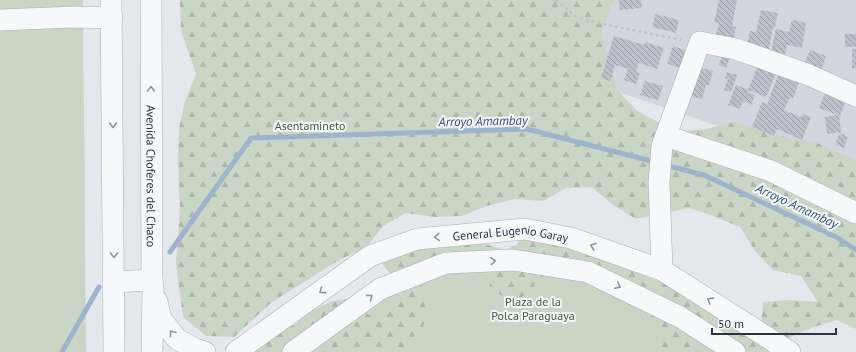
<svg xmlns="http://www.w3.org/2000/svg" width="856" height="352" font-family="'PT Sans',sans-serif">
	<defs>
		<pattern id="forest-firs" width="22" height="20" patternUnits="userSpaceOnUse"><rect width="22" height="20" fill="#c9d6c5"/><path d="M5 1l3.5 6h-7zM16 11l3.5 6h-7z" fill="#adb8ab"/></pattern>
		<pattern id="building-back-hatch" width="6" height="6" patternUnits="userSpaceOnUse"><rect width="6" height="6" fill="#bbc0ca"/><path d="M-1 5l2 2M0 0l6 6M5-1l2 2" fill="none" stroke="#989da6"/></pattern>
	</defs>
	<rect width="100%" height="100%" fill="#e4e7ec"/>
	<path fill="#d2d6de" d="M552,0H856V173L551,69Z"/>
	<path fill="#c9d6c5" d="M0,0H83L86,352H0Z
		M539,263L688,323L732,352H305L412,277Z"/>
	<path fill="url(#forest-firs)" d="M180,0H614L601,32L617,89L636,110L676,132L706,129L735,122L789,138L817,143L856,160V329L837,320L811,328L786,339L761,329L763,302L790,300L818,302L801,276L773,270L755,251L740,227L713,216L689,208L636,219L613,205L592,187L566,188L543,201L515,199L486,206L462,216L435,217L406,213L383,226L366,248L341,259L272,302L234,337L206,336L183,317L176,264L180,210L178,158L179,128L185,101L196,74L181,31Z
		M525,234L599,255L652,279L668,283L782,352H666L658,343L655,329L646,321L634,295L597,281L582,283L571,275H545L527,294L514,301L489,290L493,263L400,279C383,269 380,266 384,247L476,241L504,250L516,245Z
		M421,283L423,300L428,314L423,327L414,337V352H252L271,336L296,324L305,313L333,301L347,299L369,315L383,310L390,299L401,291Z"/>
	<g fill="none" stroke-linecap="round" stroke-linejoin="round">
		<path stroke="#9fb4cc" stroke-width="5" d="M665,165L704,175L836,237L856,250
			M170,252L251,138L527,129L655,162
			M62,352L99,287"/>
	</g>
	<path fill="url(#building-back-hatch)" d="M619,0H641L642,8L620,10Z
		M719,0H737L732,26L736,27L733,42L715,38L719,23L714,22Z
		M761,10L778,13L775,27H773L768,54L747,45L750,31L756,32Z
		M655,14L679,20L676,33L653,27Z
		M792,20L806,23L802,48L787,45L785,55L771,52L776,29L789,32Z
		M845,34H856V47H845Z
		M614,36L644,45L645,42L664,48L657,69L639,63L636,72L640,73L636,84L624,80L628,69L615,65L610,81L601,78Z
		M673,46L685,50L680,68L667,64Z
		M852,49H856V68H852Z
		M810,50L826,56L821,71L804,65Z
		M723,52L731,54L726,68L719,65Z
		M759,63L777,71L766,97L748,90Z
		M698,67L713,71L709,85H706L702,99L686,94Z
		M780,71L800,80L793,99L790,97L784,110L801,117L803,114L811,117L802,140L777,129L774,136L752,127L762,102L767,104Z
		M727,72L737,75L731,92L724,90L728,79L725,78Z
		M645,81L663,86L658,100L640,95Z
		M736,85L748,90L747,92L755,95L751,105L743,101L740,109L728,105Z
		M826,91L847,99L840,116L819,108Z
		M839,115L841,132L827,134L825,117Z
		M840,133L848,137L844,148L835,145Z"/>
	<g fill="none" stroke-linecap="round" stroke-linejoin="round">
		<defs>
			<g id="minor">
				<path d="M111,0L114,352"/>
				<path id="s1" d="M151,0L152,280L153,289L152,352"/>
				<path d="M0,20L75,17L112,18"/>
				<path d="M666,136L771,171L856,213"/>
				<path d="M662,270L659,182L662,146L700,42L736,49L809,75L856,96"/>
				<path d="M114,282L152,280"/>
				<path d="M157,301L161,319L177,339L195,349L205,352"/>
				<path id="s2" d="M236,352L370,256L417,239L525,229L571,238L662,270L790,352"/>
				<path d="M293,352L380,289L446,263L513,260L588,272L680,317L735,352"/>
			</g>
		</defs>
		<use href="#minor" stroke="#a9aeb7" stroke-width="22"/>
		<path stroke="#c2c5cb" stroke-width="2.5" stroke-dasharray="3 3" stroke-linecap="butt" d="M556,0L575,16L594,22L681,40"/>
		<use href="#minor" stroke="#f7f8fa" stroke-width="21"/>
	</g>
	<defs><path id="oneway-chevron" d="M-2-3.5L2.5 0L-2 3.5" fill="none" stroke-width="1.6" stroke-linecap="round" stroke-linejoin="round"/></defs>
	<g stroke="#9196a0">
		<use href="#oneway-chevron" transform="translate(151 89) rotate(-90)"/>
		<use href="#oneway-chevron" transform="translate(113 125) rotate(89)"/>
		<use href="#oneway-chevron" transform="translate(437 237) rotate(175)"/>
		<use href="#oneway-chevron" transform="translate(593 246) rotate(-161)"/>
		<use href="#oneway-chevron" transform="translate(114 255) rotate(89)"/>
		<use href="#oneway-chevron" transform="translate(493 261) rotate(-3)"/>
		<use href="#oneway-chevron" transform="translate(618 286) rotate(26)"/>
		<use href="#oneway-chevron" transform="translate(322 291) rotate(144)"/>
		<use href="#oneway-chevron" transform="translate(370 297) rotate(-36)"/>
		<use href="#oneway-chevron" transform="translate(710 300) rotate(-148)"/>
		<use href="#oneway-chevron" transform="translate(172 333) rotate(-128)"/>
	</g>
	<g text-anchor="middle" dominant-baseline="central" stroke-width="4" stroke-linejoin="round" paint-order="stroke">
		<g font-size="12" fill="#3f6138" stroke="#f4f6f9">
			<text x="310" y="125">Asentamineto</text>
			<text x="533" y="301">Plaza de la<tspan x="533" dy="14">Polca Paraguaya</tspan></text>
		</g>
		<g font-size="12" fill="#2b3445" stroke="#f4f6f9">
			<text stroke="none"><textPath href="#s1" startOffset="176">Avenida Choferes del Chaco</textPath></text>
			<text stroke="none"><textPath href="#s2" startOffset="309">General Eugenio Garay</textPath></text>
		</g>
		<g font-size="13" font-style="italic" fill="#34527a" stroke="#f4f6f9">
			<text transform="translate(483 121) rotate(-1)">Arroyo Amambay</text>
			<text transform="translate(797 206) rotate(25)">Arroyo Amambay</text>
		</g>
	</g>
	<path d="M712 328v6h124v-6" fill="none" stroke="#2b3445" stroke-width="2"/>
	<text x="718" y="328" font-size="12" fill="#2b3445" stroke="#f4f6f9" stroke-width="3" paint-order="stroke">50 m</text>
</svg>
